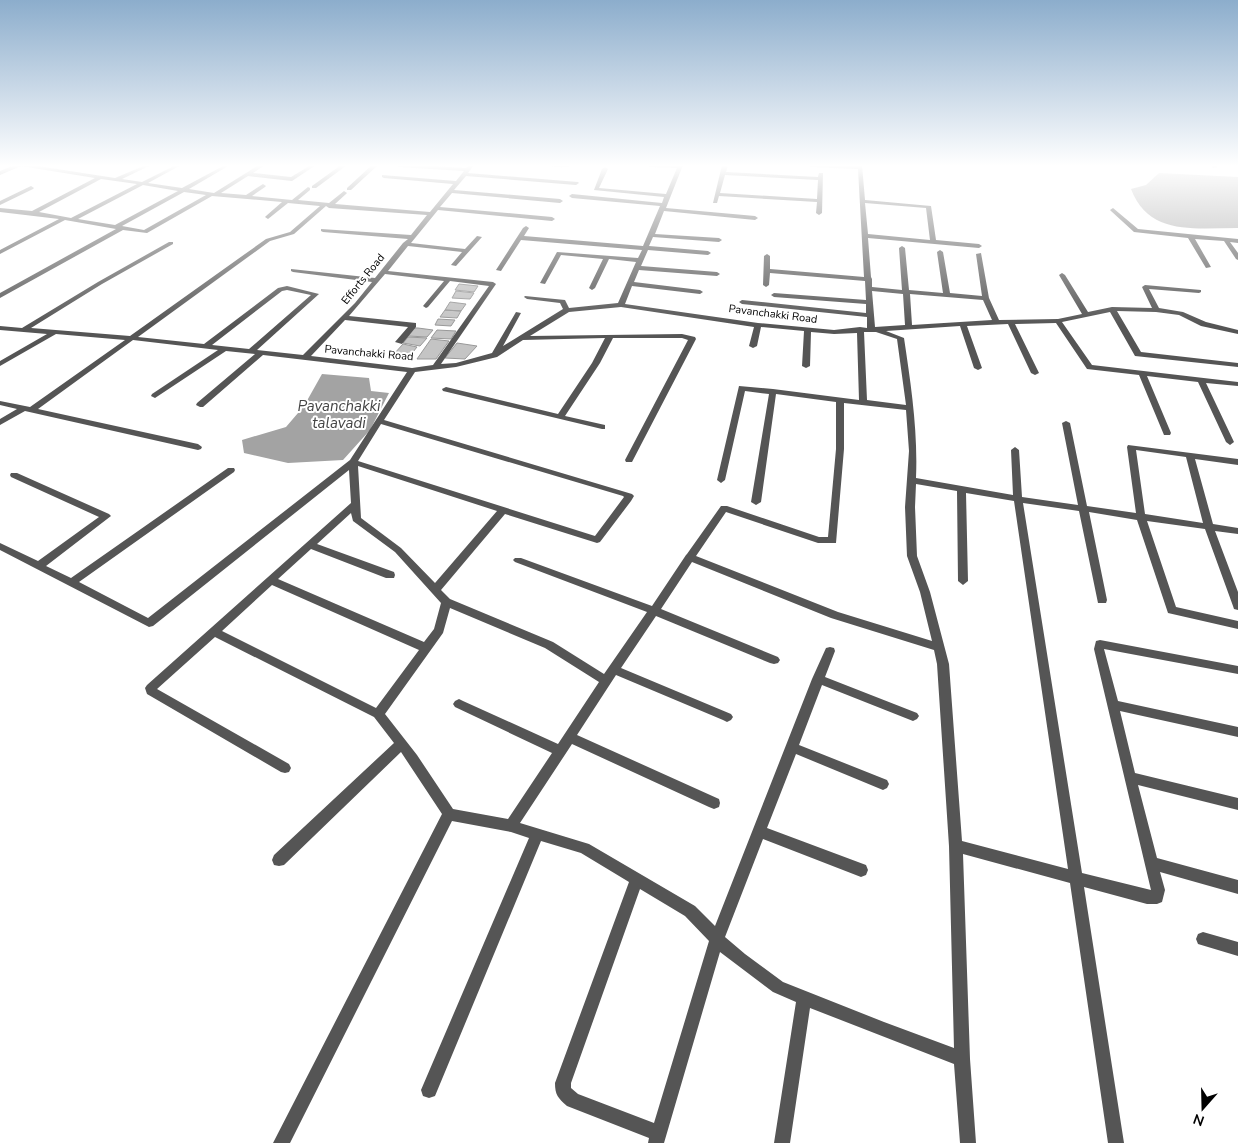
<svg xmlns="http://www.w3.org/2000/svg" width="1238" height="1143" font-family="'Nunito Sans',sans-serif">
	<rect width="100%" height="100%" fill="#fff"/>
	<path fill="#a3a3a3" d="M1159,173L1238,177V228C1195,228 1149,236 1131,189L1146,185Z
		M322,374L369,378L371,391L389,393L370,430L343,460L288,463L244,453L242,440L286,427L304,406Z"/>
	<path fill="#c4c4c4" stroke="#999" d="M459,284L478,286L474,292L455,290Z
		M456,291L474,293L470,299L452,298Z
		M450,302L466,304L461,311L445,310Z
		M445,310L461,311L457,318L440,317Z
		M438,319L455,320L451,326L435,325Z
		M412,328H418L433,330L427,337L408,336Z
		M437,330L456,331L451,339L431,338Z
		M408,337L427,338L420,346L403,343Z
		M431,339L449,341L436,359H417Z
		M457,343L477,346L465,359L445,358Z
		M403,344L417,347L409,357L394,354Z"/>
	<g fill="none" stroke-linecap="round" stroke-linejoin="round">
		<path fill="#555" fill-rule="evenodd" d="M15,165H31L115,178L146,165H151L122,179L142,182L176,165H181L148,183L182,188L225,165H230L189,189L214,193L259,165H265L253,173L291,177L311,165H316L292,181L248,176L221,193L246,195L263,184L266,186L265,187L252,196L292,200L308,187L310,188V190L298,200L329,203L344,191L347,193L346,194L335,204L430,212L453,184L384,178L382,177V175L456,181L464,171L399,167L396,165H415L466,168L470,165H474L468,173L578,182L579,183L576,185L466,176L454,190L560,199L563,201L560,203L452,193L440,207L552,217L555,219L552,221L438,210L411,243L465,249L477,236L482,237L456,266L451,265L462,252L408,246L388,271L493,282L496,284L441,364L456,363L492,353L516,312L521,313L503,346L563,309L560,303L527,299L524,297L525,296L565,300L569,308L618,303L636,262L609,259L595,288L592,290L589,288L603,259L561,255L545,284L540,283L557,252L638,258L642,250L521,240L501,271L496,270L523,228L526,226L529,228L524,236L643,246L660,206L572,198L569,196L572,194L662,203L664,197L594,190L602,169L605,167L608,169L599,188L666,194L677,168L650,167L647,165H683L666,208L755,216L758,218L755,220L664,211L655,234L719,238L722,240L719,242L653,237L649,246L708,251L711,253L708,255L648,250L641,266L717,272L720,274L717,276L639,270L634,282L700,290L703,292L700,294L632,286L625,304L758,323L834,330L860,327L867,328V317L742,304L739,302L742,300L866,313V304L774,297L771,295L774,293L866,300L865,281L770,273L769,285L766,287L763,285L764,256L767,254L770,256V269L864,277L858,169L811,167L809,165L857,166L858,165H862L865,200L931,206L936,240L979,244L982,246L979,248L868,238L871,277L872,279V287L902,290L899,248L902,246L905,248L909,290L943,293L937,252L940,250L943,252L950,293L982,296L976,254L981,253L989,298L999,320L1058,319L1082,314L1059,275L1062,273L1065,275L1088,312L1112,307L1152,308L1142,287L1145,285L1201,290V292L1199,293L1149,289L1159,308L1183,312L1206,322L1238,330V334L1201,326L1179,315L1156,312L1117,311L1141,352L1238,363V367L1135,356L1110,312L1062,322L1092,365L1238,382V386L1206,383L1234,442L1230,445L1226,442L1198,382L1147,376L1171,433L1170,435H1164L1139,375L1087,369L1056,323L1015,324L1039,373L1035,375L1031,373L1008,324L967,326L982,368L978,370L974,368L960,326L886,331L904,338C911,385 918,431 916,478L1013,495L1011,450L1015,447L1019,450L1022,497L1078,505L1062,423L1066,421L1070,423L1087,506L1136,513L1127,447L1128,445L1238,459V465L1195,459L1213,524L1238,528V534L1215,531L1238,592V610L1234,609L1233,606L1205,529L1147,521L1176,607L1238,621V629L1168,613L1137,520L1089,512L1107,600L1106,603H1098L1079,511L1023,503L1082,873L1151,890L1094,649L1096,641L1100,640L1238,666V674L1104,649L1118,701L1238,727V737L1120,711L1135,773L1238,798V810L1138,785L1157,858L1238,880V894L1160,872L1165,890L1162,902L1157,904H1147L1084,887L1124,1143H1108L1070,883L963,854L970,1059L976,1143H960L954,1064L810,1008L790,1143H774L796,1002L773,992L720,952L664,1143H648L649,1138L567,1106C558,1098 555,1095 555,1083L629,882L581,853L541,841L435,1096L429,1098L423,1096L421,1090L529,838L511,832L452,821L290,1143H273L442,814L401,752L284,865L279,866L274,865L272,860L274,855L394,743L374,717L215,637L157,689L289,764L291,768L289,772L285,773L281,772L147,694L145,688L147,685L351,503L349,470L153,626L149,627L0,550V543L38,561L99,517L11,477L10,475L11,473H17L109,514L111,516L46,566L71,578L228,468H234L235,470L234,472L79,582L148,618L350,460L407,372L263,355L203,407H200L196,405L197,403L255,354L226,351L155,398L151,396L152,394L218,350L133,340L38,409L198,444L202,447L201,449L198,450L25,411L0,425V419L17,409L0,405V401L30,407L125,340L56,334L0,366V361L47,334L0,330V326L22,328L98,282L169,242H173V244L102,284L31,328L130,336L266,239L290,232L320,206L288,203L268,219L265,217L266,216L282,202L212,196L147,233L123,230L0,298V293L116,229L65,220L0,254V250L59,219L0,212V208L32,211L95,178L21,166L0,175V171ZM101,179L137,184L71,218L39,212ZM143,185L178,191L115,225L78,219ZM184,192L206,195L144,230L122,226ZM865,203L926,208L930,240L868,234ZM326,206L329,208L427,215L411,235L321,229V231L323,232L408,239L403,243L375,278L291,269V271L293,272L372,282L355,303L303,355L257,350L319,294L287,286L278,288L204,344L138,337L270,241L294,234ZM385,274L444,281L423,306L426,308L428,307L450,281L489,286L433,365L412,368L311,356L345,320L408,327L395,342L402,344L416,327V323L349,316ZM287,290L311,295L249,349L212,345L282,291ZM872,291L903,294L905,325L875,327ZM910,294L983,300L992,320L912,325ZM621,307L754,327L749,346L753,348L757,346L761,327L804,331L802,366L806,368L810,366L811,332L834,334L857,333L859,400L773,389L739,386L717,480L721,483L725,480L745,391L769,394L751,502L756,505L761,502L776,394L836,402V449L828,537H819L727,506H721L687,554L686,555L652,606L521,558H515L513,560L515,562L647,612L604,674L553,642L450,599L441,590L505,514L597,543L600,542L631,501L634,496L632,494L384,420L415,372L456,367L497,357L523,340L605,338L592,363L558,414L446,387L442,389L443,391L602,429H605V425L565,416L600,363L613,338H682L688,340L625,460L626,462H632L696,339L695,337L682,334L530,336L569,312ZM864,332H876L897,339L906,405L867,400ZM844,403L906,410L909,451L905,507L907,556L920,592L932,641L838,612L696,556L726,512L818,543H836L844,449ZM381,424L623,496L624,497L595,536L358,461ZM1136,450L1186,457L1203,523L1145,514ZM358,466L497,511L435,583L401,548L361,518ZM916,484L957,491L958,581L963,585L968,581L966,493L1014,501L1068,869L962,841L949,664L930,592L917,556L915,507ZM351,513L353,521L395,552L441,603L434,629L424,642L278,579L311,549L386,578H394L395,575L394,572L317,544ZM692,562L831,618L934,650L937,664L949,846L954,1048L884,1022L783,982L745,954L725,937L763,839L861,877L866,875L868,870L866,865L767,828L796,754L883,790L887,788L889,784L887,780L799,745L822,685L913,721L917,719L919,716L917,713L825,677L835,651L834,648L830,647L826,648L812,679L715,926L695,906L589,844L520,823L572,744L709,807L714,809L719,807L720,803L719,799L577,735L616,675L723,720L727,722L731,720L733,717L731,714L621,668L656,616L770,663L774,664L778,663L780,660L778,657L661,609ZM272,585L419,650L376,708L222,631ZM450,608L545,648L599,682L558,744L463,701L459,699L455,701L453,704L455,707L552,753L508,819L453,809L417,755L385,714L443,633ZM640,889L685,916L709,941L654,1123L578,1094L571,1088V1083Z
			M341,165H347L316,188H312V186Z
			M372,165H378L351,190H347V188Z
			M549,165H573C567,168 555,168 549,165Z
			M722,165H728L726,172L818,177L819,173H823L822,213L819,215L816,213L817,202L719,196L717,203H713ZM725,175L818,180L817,199L720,193Z
			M1210,165H1216L1218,167L1213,168Z
			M31,186L34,188L33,189L0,205V201Z
			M1113,208L1138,229L1238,239V243L1230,242L1238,253V260L1236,259L1224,241L1195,239L1211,267L1206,268L1188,238L1134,232L1111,211L1110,210Z
			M1203,932L1238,942V956L1198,944L1196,939L1198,934Z"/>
	</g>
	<linearGradient id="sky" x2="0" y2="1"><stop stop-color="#8cadcc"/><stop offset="0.51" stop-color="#fff"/><stop offset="1" stop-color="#fff" stop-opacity="0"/></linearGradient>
	<rect width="1238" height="325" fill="url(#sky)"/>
	<g text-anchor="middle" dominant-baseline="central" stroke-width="4" stroke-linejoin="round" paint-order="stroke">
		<g font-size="11" fill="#000" stroke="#fff">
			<text transform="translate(363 279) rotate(-51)">Efforts Road</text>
			<text transform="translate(773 314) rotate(7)">Pavanchakki Road</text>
			<text transform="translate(369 353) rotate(5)">Pavanchakki Road</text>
		</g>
		<g font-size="15" font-style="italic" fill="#444" stroke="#fff">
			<text x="339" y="406">Pavanchakki<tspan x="339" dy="17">talavadi</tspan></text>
		</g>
	</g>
	<g transform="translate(1203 1108) rotate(200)" stroke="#ffffff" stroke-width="4" paint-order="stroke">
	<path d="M0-4L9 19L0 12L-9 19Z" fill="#000000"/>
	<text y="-8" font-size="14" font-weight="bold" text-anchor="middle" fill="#000000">N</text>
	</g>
</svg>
